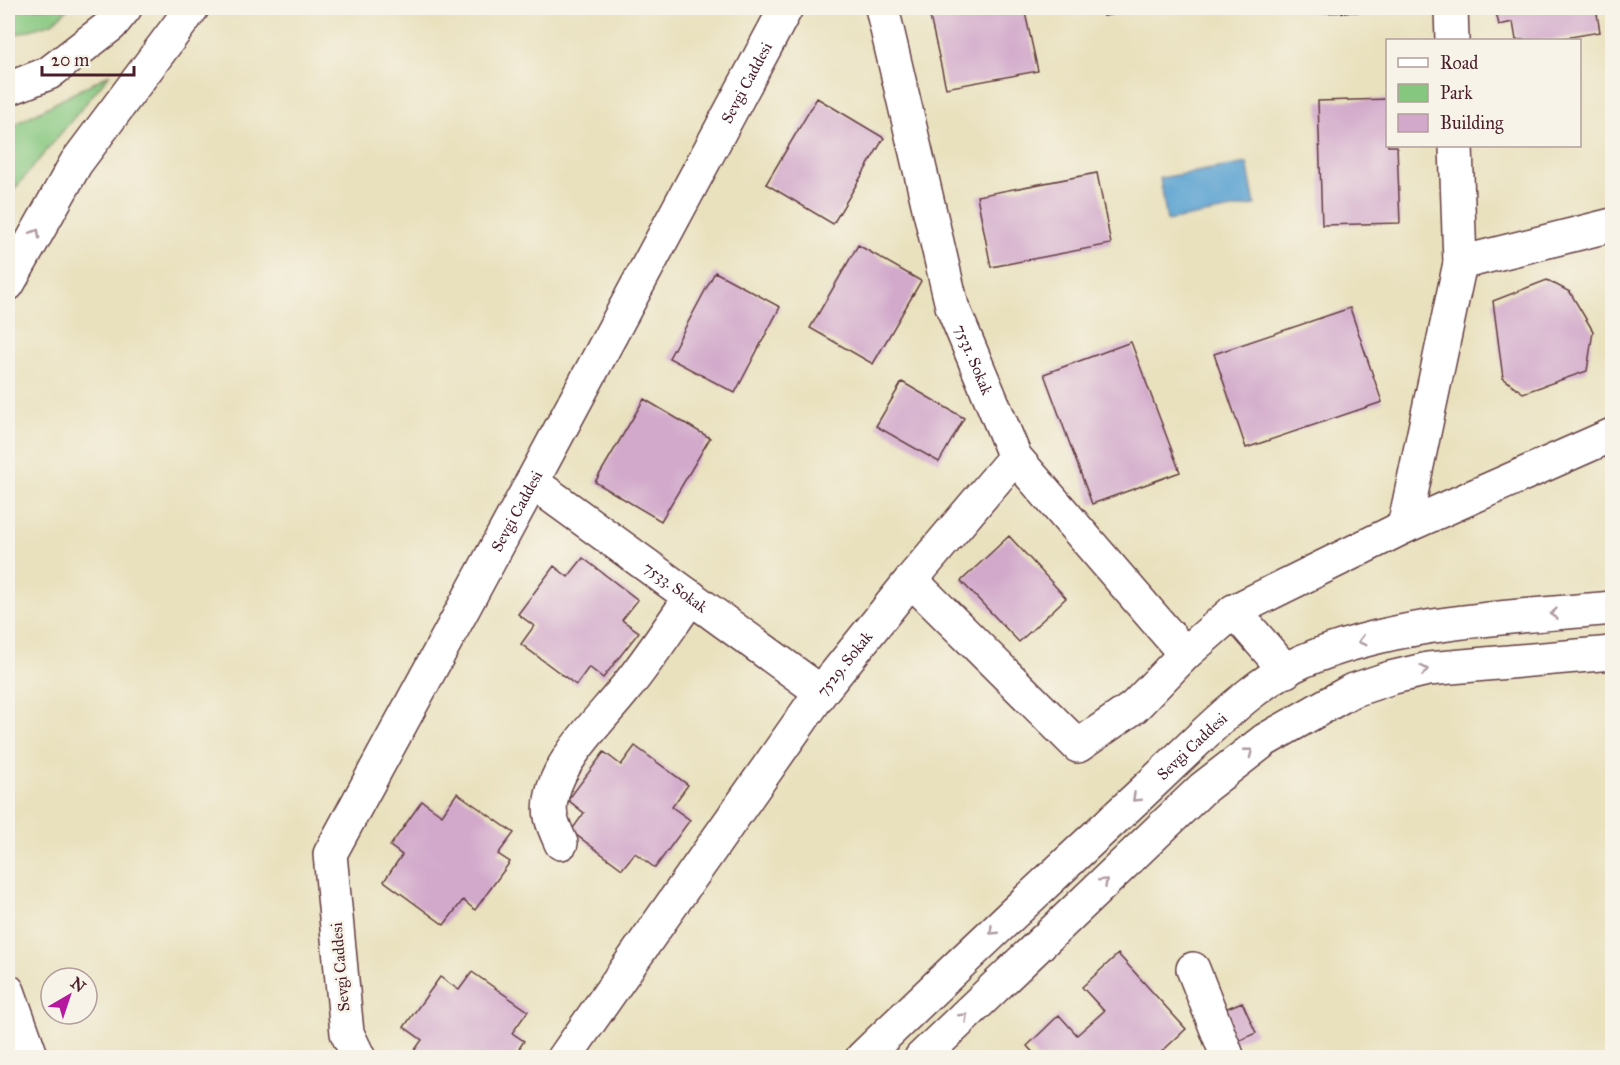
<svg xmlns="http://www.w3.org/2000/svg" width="1620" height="1065" font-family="'IM FELL Great Primer',serif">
	<rect width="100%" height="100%" fill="#f7f3e8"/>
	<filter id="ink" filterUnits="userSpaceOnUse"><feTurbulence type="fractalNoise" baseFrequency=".0167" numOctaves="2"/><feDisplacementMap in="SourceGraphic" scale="12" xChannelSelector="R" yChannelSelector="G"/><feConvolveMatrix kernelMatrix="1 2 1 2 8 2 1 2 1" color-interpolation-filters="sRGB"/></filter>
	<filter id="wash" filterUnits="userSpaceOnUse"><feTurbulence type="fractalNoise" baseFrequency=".008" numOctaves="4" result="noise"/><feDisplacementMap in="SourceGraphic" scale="24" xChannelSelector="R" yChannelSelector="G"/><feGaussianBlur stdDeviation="1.35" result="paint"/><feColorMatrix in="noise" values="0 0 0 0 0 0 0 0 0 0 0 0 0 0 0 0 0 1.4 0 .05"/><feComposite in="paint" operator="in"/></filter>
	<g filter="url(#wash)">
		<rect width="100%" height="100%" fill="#e9e1be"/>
		<path fill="#86c77f" stroke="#687355" stroke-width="1.5" d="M8,8H69L52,23L8,37Z
			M110,74L8,197V128Z"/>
		<path fill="#5ba3d1" stroke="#52617e" stroke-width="1.5" d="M1247,163L1255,205L1167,221L1160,178Z"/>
		<g id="blocks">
			<path fill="#d2a9cb" d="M928,8H1024L1038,71L946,88Z
				M1102,8H1138V9L1104,16Z
				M1309,8H1402V11L1309,13Z
				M1495,8H1596L1600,32L1553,40H1516L1513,22L1499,25Z
				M817,98L884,138L833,224L766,184Z
				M1388,99V146H1397L1400,223L1322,225L1318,101Z
				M1097,173L1111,244L991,267L977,196Z
				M858,245L921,281L873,364L810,328Z
				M715,272L780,307L735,393L669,358Z
				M1547,280L1570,292L1593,331L1587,371L1523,393L1503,378L1493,301Z
				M1350,308L1382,402L1246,448L1214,354Z
				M1131,342L1180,472L1092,504L1044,374Z
				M902,382L964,418L939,462L876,426Z
				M644,399L710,438L661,521L595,482Z
				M1009,536L1066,598L1019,642L961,581Z
				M583,558L638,600L622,620L639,632L603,678L589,667L576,685L521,644L534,626L518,614L554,566L568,577Z
				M635,746L688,785L672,807L690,820L655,868L635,853L622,869L571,831L584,813L568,800L604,752L621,765Z
				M457,793L514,833L498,854L510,862L475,910L463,900L444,925L384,881L402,855L390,846L422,801L442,815Z
				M1118,954L1186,1029L1155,1058H1038L1027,1046L1059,1015L1077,1035L1104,1011L1082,987Z
				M472,972L528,1011L512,1033L524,1041L513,1058H409L422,1040L404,1027L440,977L459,990Z
				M1242,1002L1256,1033L1234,1043L1220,1011Z"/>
		</g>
	</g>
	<g filter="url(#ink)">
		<use href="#blocks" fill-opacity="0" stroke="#623c41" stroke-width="1.5"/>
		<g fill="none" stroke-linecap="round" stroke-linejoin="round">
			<defs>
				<g id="minor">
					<path id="s1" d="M882,8L952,306L1015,457L1185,654"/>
					<path d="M1451,8L1452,40"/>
					<path d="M1460,263L1612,225"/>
					<path id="s2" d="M532,482L821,692"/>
					<path d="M1404,527L1460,263L1456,146"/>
					<path d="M911,580L1015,457"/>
					<path d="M1234,611L1286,671"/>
					<path d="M561,843C553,825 547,814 552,795C560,758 601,719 624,690C648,661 669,628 691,597"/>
					<path d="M1193,969L1228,1058"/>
					<path id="s3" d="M359,1058L347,1033L330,854L532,482L786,8"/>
					<path id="s4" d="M564,1058L821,692L911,580L1078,746L1134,707L1185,654L1234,611L1404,527L1612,435"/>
					<path id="s5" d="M862,1058C954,969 1047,881 1141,794C1162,774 1183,754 1204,734C1234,706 1265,678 1303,661C1401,620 1508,618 1612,608"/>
					<path d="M921,1058L1203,788L1265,740L1351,691L1390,678L1428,669L1612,653"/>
				</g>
				<path id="highway" d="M8,89L49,73L111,25L125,8
					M8,284L76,163L192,8
					M8,991L32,1058"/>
			</defs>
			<use href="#minor" stroke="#623c41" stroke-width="36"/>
			<use href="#highway" stroke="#623c41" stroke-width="36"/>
			<use href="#minor" stroke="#fff" stroke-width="33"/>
			<use href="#highway" stroke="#fff" stroke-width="33"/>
		</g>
		<defs><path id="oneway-chevron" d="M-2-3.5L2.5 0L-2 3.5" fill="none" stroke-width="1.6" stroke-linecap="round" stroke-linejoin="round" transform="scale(1.5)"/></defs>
		<g stroke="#ae9aa0">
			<use href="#oneway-chevron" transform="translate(36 233) rotate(-60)"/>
			<use href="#oneway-chevron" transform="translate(1554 614) rotate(175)"/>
			<use href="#oneway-chevron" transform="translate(1362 641) rotate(164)"/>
			<use href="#oneway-chevron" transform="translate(1424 670) rotate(-11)"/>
			<use href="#oneway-chevron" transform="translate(1249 752) rotate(-38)"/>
			<use href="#oneway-chevron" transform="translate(1136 798) rotate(137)"/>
			<use href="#oneway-chevron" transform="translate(1104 882) rotate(-44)"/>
			<use href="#oneway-chevron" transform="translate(993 931) rotate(136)"/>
			<use href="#oneway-chevron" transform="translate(964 1017) rotate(-44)"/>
		</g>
	</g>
	<g text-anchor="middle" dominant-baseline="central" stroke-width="5" stroke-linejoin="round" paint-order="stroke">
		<g font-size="16" fill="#4a1f2b" stroke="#f7f3e8">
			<text stroke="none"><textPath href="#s3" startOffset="1084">Sevgi Caddesi</textPath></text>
			<text stroke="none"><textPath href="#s1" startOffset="364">7531. Sokak</textPath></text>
			<text stroke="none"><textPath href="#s3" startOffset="598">Sevgi Caddesi</textPath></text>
			<text stroke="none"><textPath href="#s2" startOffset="178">7533. Sokak</textPath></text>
			<text stroke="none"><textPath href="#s4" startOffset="484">7529. Sokak</textPath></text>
			<text stroke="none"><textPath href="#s5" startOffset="454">Sevgi Caddesi</textPath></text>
			<text transform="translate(340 967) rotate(-95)">Sevgi Caddesi</text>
		</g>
	</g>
	<rect width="1620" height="1065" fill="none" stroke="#f7f3e8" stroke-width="30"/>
	<rect x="1386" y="39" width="195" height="108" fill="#f7f3e8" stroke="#b29e9c" stroke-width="1.5"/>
	<rect x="1398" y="58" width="30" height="9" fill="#ffffff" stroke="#b29e9c" stroke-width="1.5"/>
	<text x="1440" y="69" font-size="18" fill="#4a1f2b">Road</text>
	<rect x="1398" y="84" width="30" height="18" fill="#86c77f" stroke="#b29e9c" stroke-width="1.5"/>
	<text x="1440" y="99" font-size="18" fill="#4a1f2b">Park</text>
	<rect x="1398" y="114" width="30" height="18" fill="#d2a9cb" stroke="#b29e9c" stroke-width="1.5"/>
	<text x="1440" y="129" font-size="18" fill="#4a1f2b">Building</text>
	<g transform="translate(69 996) rotate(39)"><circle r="28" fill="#f7f3e8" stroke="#b29e9c" stroke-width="1.5"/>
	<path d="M0-4.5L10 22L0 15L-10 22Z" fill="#b5179e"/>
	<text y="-9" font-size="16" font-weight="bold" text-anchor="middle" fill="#4a1f2b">N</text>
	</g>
	<path d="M42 66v9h92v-9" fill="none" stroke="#4a1f2b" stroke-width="3"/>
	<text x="51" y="66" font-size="18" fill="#4a1f2b" stroke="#f7f3e8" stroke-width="4.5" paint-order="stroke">20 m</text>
</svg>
